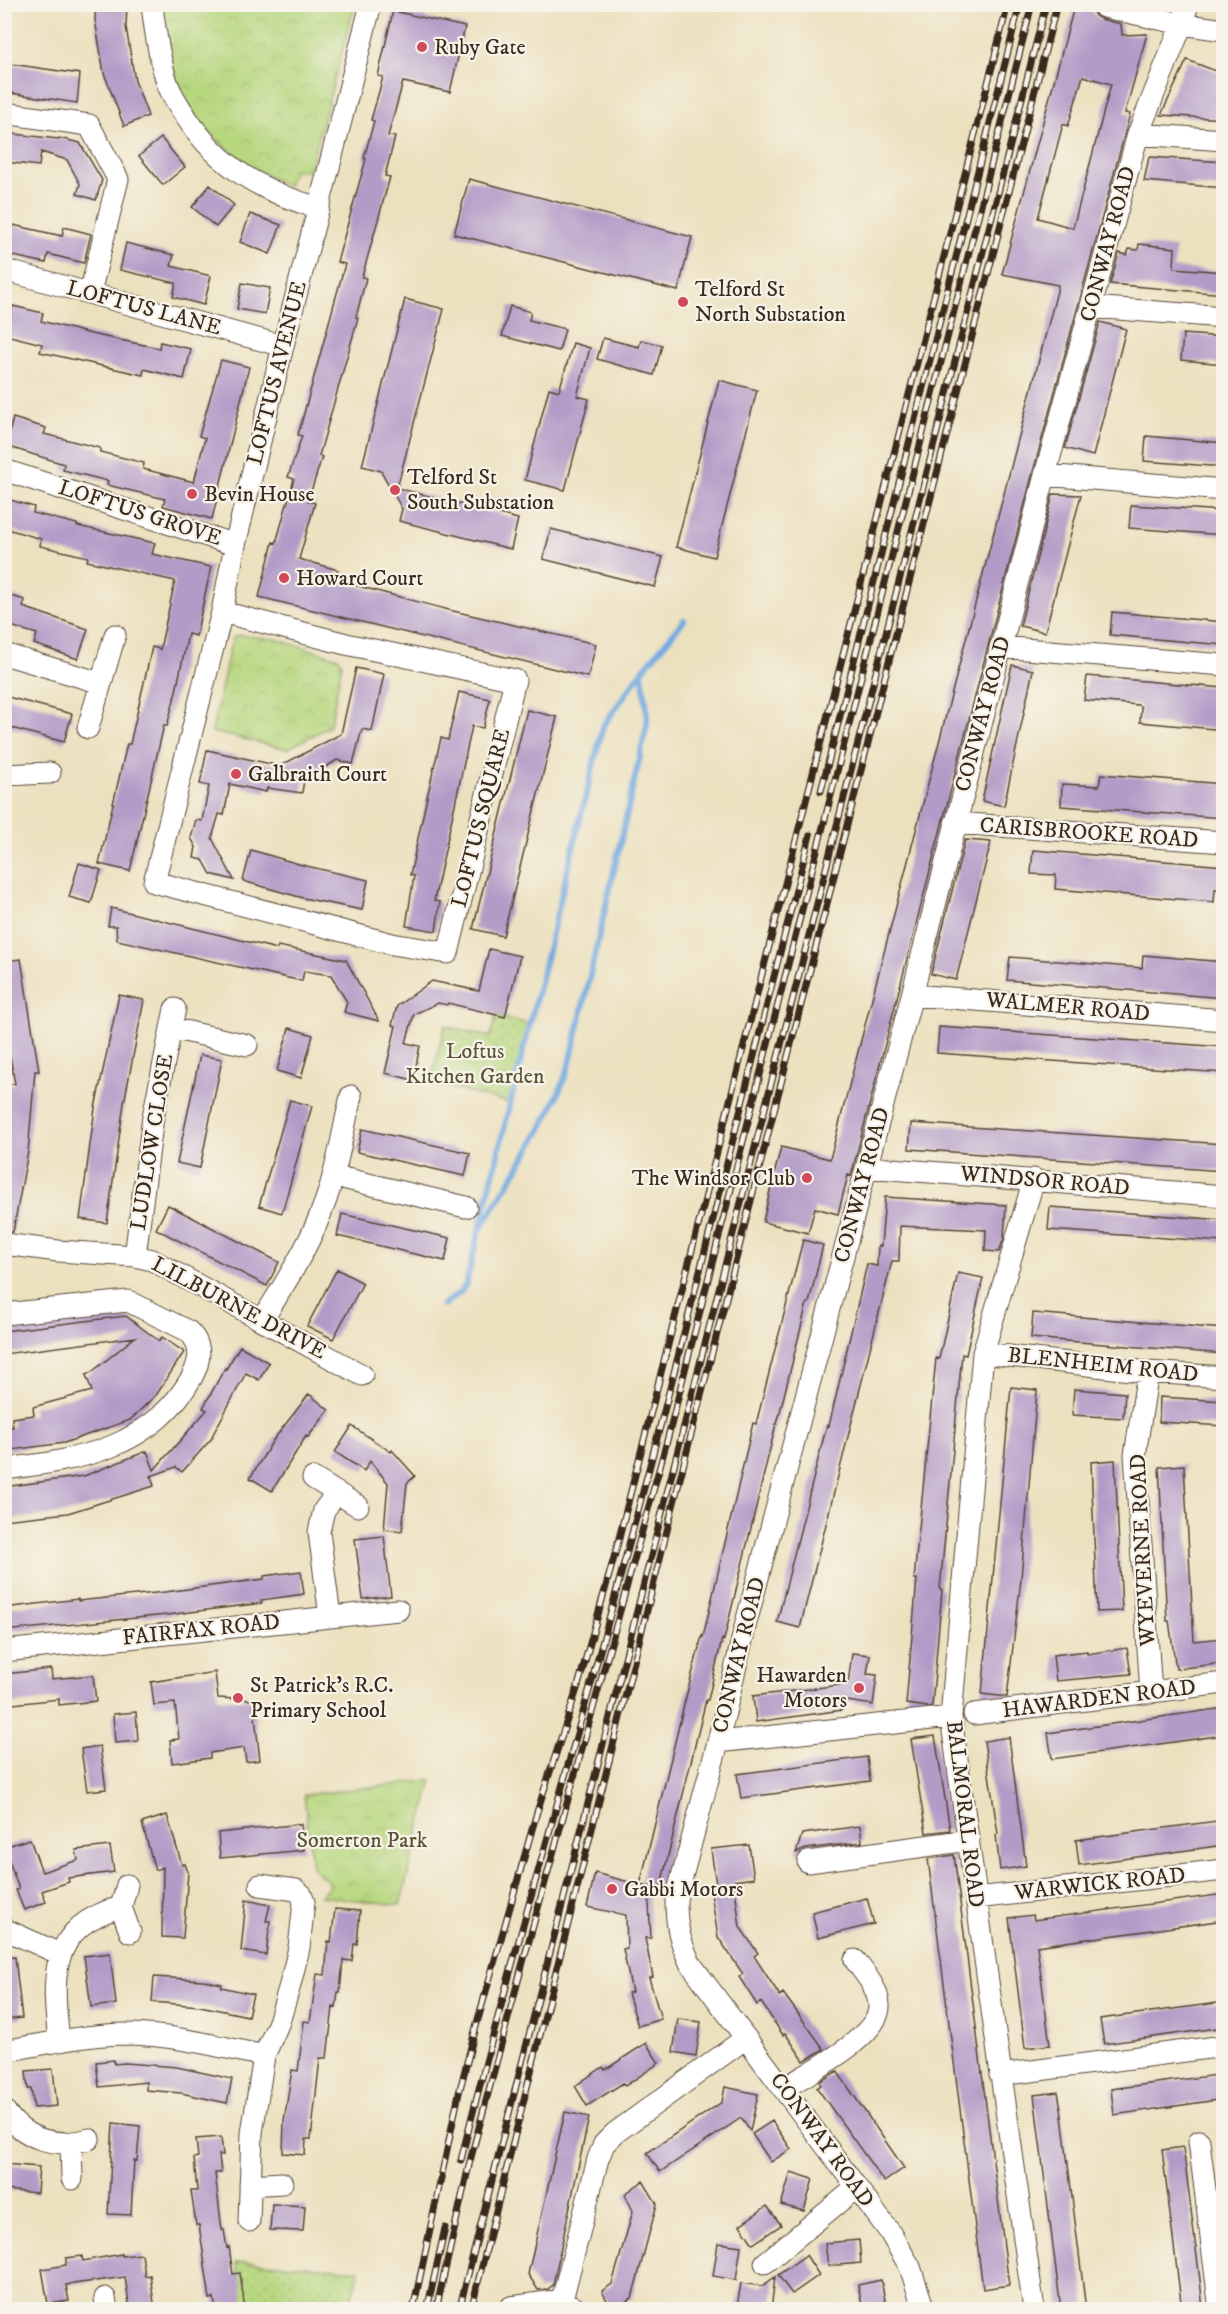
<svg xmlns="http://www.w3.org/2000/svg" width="1228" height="2314" font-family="'IM FELL DW Pica',serif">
	<defs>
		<pattern id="grass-dots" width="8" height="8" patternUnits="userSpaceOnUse" patternTransform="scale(1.5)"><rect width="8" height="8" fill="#b7d77f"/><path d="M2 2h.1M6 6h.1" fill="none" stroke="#9eb96d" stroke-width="1.8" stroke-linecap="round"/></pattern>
		<pattern id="park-crowns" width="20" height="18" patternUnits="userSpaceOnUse" patternTransform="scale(1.5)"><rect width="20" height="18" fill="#b7d77f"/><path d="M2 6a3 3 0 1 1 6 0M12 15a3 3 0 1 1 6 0" fill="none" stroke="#9eb96d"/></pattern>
	</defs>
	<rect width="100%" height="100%" fill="#f7f3e8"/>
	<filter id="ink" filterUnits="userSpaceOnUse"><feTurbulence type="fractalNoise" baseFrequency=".0167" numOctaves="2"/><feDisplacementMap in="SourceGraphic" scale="12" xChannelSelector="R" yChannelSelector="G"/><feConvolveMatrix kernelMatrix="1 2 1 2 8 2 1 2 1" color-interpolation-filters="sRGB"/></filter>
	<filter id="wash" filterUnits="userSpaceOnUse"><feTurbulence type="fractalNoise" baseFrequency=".008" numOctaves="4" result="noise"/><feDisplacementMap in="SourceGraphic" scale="24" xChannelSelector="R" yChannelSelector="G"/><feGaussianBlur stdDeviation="1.35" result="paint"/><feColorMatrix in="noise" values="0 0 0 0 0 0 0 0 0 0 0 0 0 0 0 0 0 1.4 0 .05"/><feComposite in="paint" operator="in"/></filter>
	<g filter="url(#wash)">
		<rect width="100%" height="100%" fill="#ece1bf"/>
		<path fill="url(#grass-dots)" stroke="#79804e" stroke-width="1.5" d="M496,1016L530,1024L510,1103L430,1083L445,1026L490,1037Z
			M250,2262L360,2270L348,2309H244L236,2263Z"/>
		<path fill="url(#park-crowns)" stroke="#79804e" stroke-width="1.5" d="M162,5H355L309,172L294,169L288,186C229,160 184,119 168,55C164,39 164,21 162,5Z
			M238,635L275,639L339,658L342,664L330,726L287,749L212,732L232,638Z
			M432,1780L400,1905L320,1896L331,1884L312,1867L304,1795Z"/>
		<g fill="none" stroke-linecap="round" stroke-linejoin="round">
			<path stroke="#71a9e0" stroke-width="6" d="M482,1227C513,1174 554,1118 571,1059L647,725V711L642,672
				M443,1305L461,1292L466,1284L603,726L642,671L684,620"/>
		</g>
		<g id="blocks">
			<path fill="#b39bc7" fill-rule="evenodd" d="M96,4H127L126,27L135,81L148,116L124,126L104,73L95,19Z
				M1074,7L1092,10L1095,16L1101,19L1121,24L1122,35L1147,34L1125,113L1130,114L1126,129L1033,472L851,1176L848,1175L838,1214L815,1208L808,1233L763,1222L769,1195L781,1147L830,1159L1057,291L1058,285L1002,274ZM1083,76L1111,84L1073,228L1038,218L1063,124L1068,126Z
				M393,11L465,27L450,92L403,82L388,136L395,137L385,176L390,177L362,277L366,278L356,317L358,318L319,456L322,457L308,501L315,503L299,559L338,570L335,580L449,610L596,644L588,677L259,597L273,542L276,543L294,479L288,477L302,436L298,435L345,264L337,262L366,159L364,158L374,121L371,120L383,77L378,76Z
				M1187,60L1224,74V119L1161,115Z
				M4,63L80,74L77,103L4,92Z
				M6,133L58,139L59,138L80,143L102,180L96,200L77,194L80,184L67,160L41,152L39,166L5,162L7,143L4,142Z
				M161,138L185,167L163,185L139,156Z
				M1149,157L1224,162V188L1144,181Z
				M469,179L692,237L678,291L454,234Z
				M210,185L234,205L216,227L192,207Z
				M250,214L281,225L270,254L240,242Z
				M4,223L62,236L64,227L91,234L84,263L48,254L46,263L4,254Z
				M126,243L174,255L171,266L211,276L204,305L173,297L176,283L120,270Z
				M1139,244L1175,248L1174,268L1224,272V294L1110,284L1119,253L1127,255L1129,249L1138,250Z
				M242,283L270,288L265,314L237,309Z
				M405,299L444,309L397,488L518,519L511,549L399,521L402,509L381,471L362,466Z
				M13,306L43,313L41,321L91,334L159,348L160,342L191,349L184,379L144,369L143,375L40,352L42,344L6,335Z
				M510,306L531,312L529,320L565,329L559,351L502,336Z
				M1100,322L1126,329L1093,456L1065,448Z
				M1183,334L1224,337V364L1181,360Z
				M603,338L639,347L641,340L662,345L654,375L597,359Z
				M573,343L590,348L577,396L589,399L565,490L525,480L549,388L559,391Z
				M221,360L249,367L212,519L163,506L165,499L107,485L108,481L63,470L64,464L6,446L13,418L46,428L44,434L100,448V452L144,463L143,469L194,482L205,438L199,436Z
				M719,380L757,390L714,557L676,547Z
				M1146,436L1224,443V467L1144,461Z
				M1053,494L1081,495L1045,632L1020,626Z
				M4,498L34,507L33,513L77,524V526L155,543L152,554L211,567L196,636L188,634L175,696L167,726L164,725L130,871L99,864L127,744H130L152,647L160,649L175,581L87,561L88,557L40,546L41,539L4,528Z
				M1131,505L1224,511V535L1129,528Z
				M551,529L663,557L655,587L543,559Z
				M4,594L25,600L23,607L88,629L78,659L34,644L37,634L4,624Z
				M1112,612L1224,622V645L1110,635Z
				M1012,665L1033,670L1004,806L982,801Z
				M356,668L384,674L372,731L362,729L353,764L337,760L304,780L302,793L267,788L266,792L230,784L224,815L219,814L212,838L234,880L211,874L203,860L194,858L196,847L191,838L196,820L202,821L209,786L200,784L207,750L280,766L341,734Z
				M1087,676L1224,688V730L1140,722L1141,707L1138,705L1084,700Z
				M459,692L490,699L483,728L472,726L434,901L440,902L436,931L406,926L414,876L410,875L427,797L441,738L448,740Z
				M4,696L72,714L64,742L4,726Z
				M527,710L557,717L503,936L473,929Z
				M1101,774L1224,784V818L1061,806L1062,784L1099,786Z
				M965,840L991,842L956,980L931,974Z
				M251,850L302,865L368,880L362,910L303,898L243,881Z
				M1033,850L1224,866V889H1215L1214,902L1055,889L1056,875L1031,874Z
				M79,863L101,870L91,903L69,897Z
				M111,908L277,949L278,946L346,960L379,1021L344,1012L347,1002L331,975L304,971L302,981L117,940L116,926H108Z
				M489,949L520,956L505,1017L448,1003L447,1005L438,1003L414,1014L406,1043L420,1046L413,1080L385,1073L396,1026L392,1025L397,1006L432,981L479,991Z
				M1143,955L1224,962V998L1007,980L1010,957L1142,968Z
				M21,959L39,1071H35L28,1152L13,1232L4,1231V1133L9,1084H15L4,1022V961Z
				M119,995L144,1000L124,1103L107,1223L80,1219L95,1108Z
				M939,1027L1224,1047V1073L937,1053Z
				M289,1028L313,1035L301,1078L277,1071Z
				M200,1055L222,1059L200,1168L177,1163Z
				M290,1100L312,1106L282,1213L259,1206Z
				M911,1123L1224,1144V1171L909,1149Z
				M362,1129L470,1153L465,1176L357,1152Z
				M885,1197L1006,1205L1004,1238L999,1252L985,1251L986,1230L900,1226L899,1261H892L800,1628L777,1622L823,1440L827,1425L829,1426L867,1264L877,1266L878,1246H881Z
				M168,1205L279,1262L267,1286L156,1229Z
				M1050,1207L1224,1220V1242L1048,1230Z
				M342,1214L450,1238L445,1261L337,1236Z
				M803,1240L823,1245L809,1303H807L777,1424H776L724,1640L722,1639L708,1700H706L660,1889L640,1885L685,1701L702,1636L703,1637L753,1423L756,1424Z
				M337,1269L363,1283L333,1339L307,1326Z
				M958,1273L983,1278L966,1355L962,1354L940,1589L942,1590L935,1672L932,1706L928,1707L906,1704L917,1579H914L936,1358L939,1359Z
				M1033,1313L1224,1329V1354L1031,1338Z
				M126,1316L159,1341L162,1337L184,1352L157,1394L130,1420L64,1443L4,1451V1428L13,1427L12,1418L34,1415L33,1407L92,1391L86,1375L93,1371L135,1337L4,1354V1331Z
				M240,1346L269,1363L259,1380L246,1373L212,1436L213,1437L182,1472L176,1467L151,1476L154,1486L68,1513L4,1520V1487L84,1476L147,1451L154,1470L207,1410L203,1408L225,1368L226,1369Z
				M1011,1387L1037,1390L1021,1579L1007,1697L982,1694Z
				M1074,1389L1125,1393L1123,1418L1072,1415Z
				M309,1394L329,1410L308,1437L306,1436L272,1491L250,1478L274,1439Z
				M1160,1397L1224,1401V1426L1159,1422Z
				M352,1426L391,1452L392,1450L415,1476L407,1483L402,1531L384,1529L388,1483L370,1461L364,1471L335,1452Z
				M1115,1460L1122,1611L1097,1612L1091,1462Z
				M1184,1465L1194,1641L1224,1638V1663L1176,1669L1169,1621H1167L1159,1467Z
				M384,1536L391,1596L363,1599L355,1539Z
				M301,1571L304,1594L261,1600L262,1603L167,1615L4,1631V1608L78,1599V1601L165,1592L264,1579V1576Z
				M1127,1648L1131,1674L1056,1681L1053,1655L1087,1651V1654Z
				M852,1653L870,1655L867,1674L877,1675L873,1705L840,1700L842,1710L756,1722L753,1696L848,1684Z
				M51,1669L52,1679L93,1675L96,1701L59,1705V1699L4,1705V1674Z
				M215,1672L218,1698L253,1700L260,1760L246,1762L244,1748L210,1753V1758L172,1763L170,1740L179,1739L175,1703L154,1705L151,1682Z
				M1224,1708V1735L1052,1759L1048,1733Z
				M136,1712L138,1741L115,1743L113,1714Z
				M935,1736L950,1830L926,1833L911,1739Z
				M1009,1737L1026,1866L1000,1870L996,1835L998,1834L984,1741Z
				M100,1746L106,1789L87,1791L81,1749Z
				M867,1757L870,1781L741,1798L737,1774Z
				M167,1815L182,1865L185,1864L188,1872L183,1938L162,1937L163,1867L155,1870L142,1823Z
				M1224,1820V1845L1079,1865L1076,1840Z
				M301,1824L304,1850L220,1858L218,1833Z
				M860,1826L862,1842L806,1849L796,1853L802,1834Z
				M30,1839L42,1872L78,1860L76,1850L110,1846L114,1872L68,1878L69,1882L42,1891L46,1902L24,1910L16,1890L19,1889L4,1847Z
				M749,1845L754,1878L734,1881L740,1927L758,1953L754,1956L780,1996L783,1993L824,2049L804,2061L785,2033L783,2035L761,2002L757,2005L739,1977L743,1974L718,1937L711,1893L717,1892L711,1849Z
				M954,1855L1009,2285L983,2289L928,1859Z
				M595,1873L648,1887L651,1938H645L653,1977L649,1978L661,2019L638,2026L628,1993L632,1992L623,1949L627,1948L626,1915L587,1907Z
				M1224,1894V1920L1037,1946L1050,2045L1025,2048L1009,1918L1033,1915L1034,1920Z
				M867,1898L874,1924L818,1938L812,1912Z
				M246,1900L270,1905L266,1921H270L266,1955L241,1951Z
				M335,1909L360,1911L357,1944H354L352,1961L343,1960L340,1992H338L336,2008L333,2007L327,2058H320L311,2139H306L305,2155L283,2153L284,2121L292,2070L298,2071L304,2021L310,2022L317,1974L325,1975L328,1941L331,1942Z
				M110,1953L116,2004L91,2007L84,1956Z
				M15,1957L22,2018L4,2020V1958Z
				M154,1977L203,1980L222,1984L221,1987L253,1994L248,2016L200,2006L152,2002Z
				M1224,2002V2027L1104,2044L1100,2019Z
				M678,2019L701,2022L696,2056L673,2052Z
				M646,2043L659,2063L625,2086L623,2083L587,2106L575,2086L603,2067L605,2070Z
				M114,2060V2064L125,2063L177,2067L232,2079L227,2103L181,2093L146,2090V2082L99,2087L96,2062Z
				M53,2069L57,2106L34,2108L31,2089H28L26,2071Z
				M837,2071L904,2168L884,2182L817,2088L821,2085L819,2082Z
				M1224,2074V2099L1114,2115L1111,2089Z
				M725,2087L758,2094L750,2131L741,2118L660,2172L647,2153L722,2102Z
				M1058,2092L1061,2108L1086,2310H1061L1034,2095Z
				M565,2112L589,2117L553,2285L548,2289L538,2290L528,2274Z
				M772,2121L791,2149L771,2162L752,2134Z
				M113,2123L140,2126L137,2161L134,2160L131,2215L108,2214Z
				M221,2137L223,2155H219L221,2173H215L222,2230H224L227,2248L229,2247L233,2274L240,2273L245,2310H216L214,2298L210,2299L199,2225H196L191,2191H197L194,2158L198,2157L196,2139Z
				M1183,2147L1200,2280L1203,2310H1182L1162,2150Z
				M4,2164L39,2167L37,2193L4,2190Z
				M791,2172L813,2179L804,2211L781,2205Z
				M643,2181L657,2204L632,2298L612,2310L602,2291L612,2284L633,2211L625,2194Z
				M272,2204L305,2206L303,2231L270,2230Z
				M767,2206L781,2225L753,2244L740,2225Z
				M859,2240L861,2263L828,2266L825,2243Z
				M718,2243L741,2246L736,2280L713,2276Z
				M122,2254V2256L142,2254L145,2276L150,2275L155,2310H130L125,2277L66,2285L69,2301L48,2304L42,2269L66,2265V2258L82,2256L83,2261Z
				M806,2255L819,2275L792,2294L778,2275Z
				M775,2277L771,2310L737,2306L741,2283L762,2286Z
				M881,2280L887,2310H863L858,2285Z"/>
		</g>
	</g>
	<g filter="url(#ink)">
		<use href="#blocks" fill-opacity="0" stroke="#564536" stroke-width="1.5"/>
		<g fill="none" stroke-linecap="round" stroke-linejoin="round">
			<defs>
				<path id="street" d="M152,4C155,32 159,59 168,85C172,96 180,107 186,117C219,167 262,192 319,208
					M1104,7L1182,24L1224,30
					M4,113L89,125L118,179L90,293
					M1138,134L1224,140
					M4,270L283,346
					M1091,307L1224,317
					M4,470L235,545
					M1045,475L1224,490
					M222,612L346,644L515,680L448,953L392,944L154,882L222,612L235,545L283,346L371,4
					M1000,647L1224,665
					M4,654L101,683
					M88,728L115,635
					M4,775L50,773
					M955,823L1224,842
					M912,995L1224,1020
					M171,1028L175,1009
					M867,1167L1224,1196
					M334,1176L466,1207
					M1034,1179L983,1353L951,1717L1034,2310
					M4,1244L58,1251L135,1256L152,1260L362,1375
					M135,1256L153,1117L171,1028L247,1045
					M4,1314L128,1301L188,1331C202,1344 201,1360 192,1377C151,1449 79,1460 4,1469
					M263,1319C284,1285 306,1251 321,1213C336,1176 342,1136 351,1096
					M983,1353L1148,1372L1224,1377
					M1148,1372L1135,1455L1151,1693
					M313,1478L358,1506
					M330,1617L319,1532L324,1510L337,1493
					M4,1651L398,1610
					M974,1714L1224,1683
					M718,1742L951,1717
					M808,1862L969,1840
					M976,1898L1224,1870
					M121,1907L130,1932
					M4,1929L60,1954
					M59,2041C52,1980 47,1926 121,1907L127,1885
					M4,2051C44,2044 83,2035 123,2034C170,2034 218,2046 264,2056
					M1000,2075L1224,2046
					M785,2088C809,2072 881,2036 879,2005C878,1988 865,1974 855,1960
					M4,2110C24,2140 55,2148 89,2139
					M1199,2141L1220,2310
					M71,2144L72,2179
					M250,2185L282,2183
					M249,2221L252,2133L264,2056L279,2022L290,1985L299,1948L304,1902L301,1894L296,1890L260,1885
					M765,2263L856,2188
					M105,2298L107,2310
					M562,2300L578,2310
					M511,2307L562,2300L598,2159L604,2144L615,2133L746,2038
					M924,2310L910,2267L889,2231L690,1963C679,1939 676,1925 676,1899L718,1742L746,1623L912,995L1045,475L1138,134L1182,24L1188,4"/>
			</defs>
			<use href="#street" stroke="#564536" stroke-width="23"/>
			<use href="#street" stroke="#fff" stroke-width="21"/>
			<defs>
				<path id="rail" d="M821,791L1020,4
					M461,2160C502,1993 551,1828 597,1662C673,1388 739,1111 810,835
					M413,2310L459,2093L477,2023L537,1812L578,1686L615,1554L1008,4
					M427,2310L445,2228
					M436,2310L470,2161L522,1966L668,1437L1032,4
					M459,2310L1046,4
					M471,2310L689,1443L1057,4"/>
			</defs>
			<use href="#rail" stroke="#3b2a1e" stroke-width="7"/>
			<use href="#rail" stroke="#f7f3e8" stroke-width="4.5" stroke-dasharray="14" stroke-linecap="butt"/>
		</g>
	</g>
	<g fill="#d1495b" stroke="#f7f3e8" stroke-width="2">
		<circle cx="422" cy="47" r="6"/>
		<circle cx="683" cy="302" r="6"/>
		<circle cx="395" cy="490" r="6"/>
		<circle cx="192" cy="494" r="6"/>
		<circle cx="284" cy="578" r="6"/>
		<circle cx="236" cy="774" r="6"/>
		<circle cx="807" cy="1178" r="6"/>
		<circle cx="859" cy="1688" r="6"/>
		<circle cx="238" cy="1698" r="6"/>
		<circle cx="612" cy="1889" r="6"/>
	</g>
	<g text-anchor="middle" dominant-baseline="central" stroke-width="4.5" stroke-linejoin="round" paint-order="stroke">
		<g font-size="22" fill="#3b2a1e" stroke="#f7f3e8" text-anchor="start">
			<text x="434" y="47">Ruby Gate</text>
			<text x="695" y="289">Telford St<tspan x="695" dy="25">North Substation</tspan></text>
			<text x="407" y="477">Telford St<tspan x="407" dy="25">South Substation</tspan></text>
			<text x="204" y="494">Bevin House</text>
			<text x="296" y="578">Howard Court</text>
			<text x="248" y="774">Galbraith Court</text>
			<text x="795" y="1178" text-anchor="end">The Windsor Club</text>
			<text x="847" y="1675" text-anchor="end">Hawarden<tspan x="847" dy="25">Motors</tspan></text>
			<text x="250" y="1685">St Patrick's R.C.<tspan x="250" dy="25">Primary School</tspan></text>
			<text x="624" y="1889">Gabbi Motors</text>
		</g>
		<g font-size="22" fill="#3b2a1e" stroke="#f7f3e8">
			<text transform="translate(1108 244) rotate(-75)">CONWAY ROAD</text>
			<text transform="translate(144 308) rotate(15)">LOFTUS LANE</text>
			<text transform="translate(277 373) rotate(-76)">LOFTUS AVENUE</text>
			<text transform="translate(140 513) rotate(18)">LOFTUS GROVE</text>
			<text transform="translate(983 714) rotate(-75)">CONWAY ROAD</text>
			<text transform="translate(481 818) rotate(-76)">LOFTUS SQUARE</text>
			<text transform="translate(1089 833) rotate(4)">CARISBROOKE ROAD</text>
			<text transform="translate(1068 1007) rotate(5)">WALMER ROAD</text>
			<text transform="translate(152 1142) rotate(-81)">LUDLOW CLOSE</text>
			<text transform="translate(1045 1181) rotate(5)">WINDSOR ROAD</text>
			<text transform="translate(862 1185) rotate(-75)">CONWAY ROAD</text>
			<text transform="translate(239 1308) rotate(28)">LILBURNE DRIVE</text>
			<text transform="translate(1103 1365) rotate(6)">BLENHEIM ROAD</text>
			<text transform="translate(1143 1550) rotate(-93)">WYEVERNE ROAD</text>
			<text transform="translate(201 1630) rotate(-6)">FAIRFAX ROAD</text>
			<text transform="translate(739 1655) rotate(-76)">CONWAY ROAD</text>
			<text transform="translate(1099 1699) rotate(-7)">HAWARDEN ROAD</text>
			<text transform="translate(965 1814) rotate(83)">BALMORAL ROAD</text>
			<text transform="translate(1100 1884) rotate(-6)">WARWICK ROAD</text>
			<text transform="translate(822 2140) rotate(54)">CONWAY ROAD</text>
		</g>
		<g font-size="22" fill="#5a5536" stroke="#f7f3e8">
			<text x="475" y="1051">Loftus<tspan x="475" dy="25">Kitchen Garden</tspan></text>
			<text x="362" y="1840">Somerton Park</text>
		</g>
	</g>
	<rect width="1228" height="2314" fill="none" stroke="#f7f3e8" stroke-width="24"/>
</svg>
